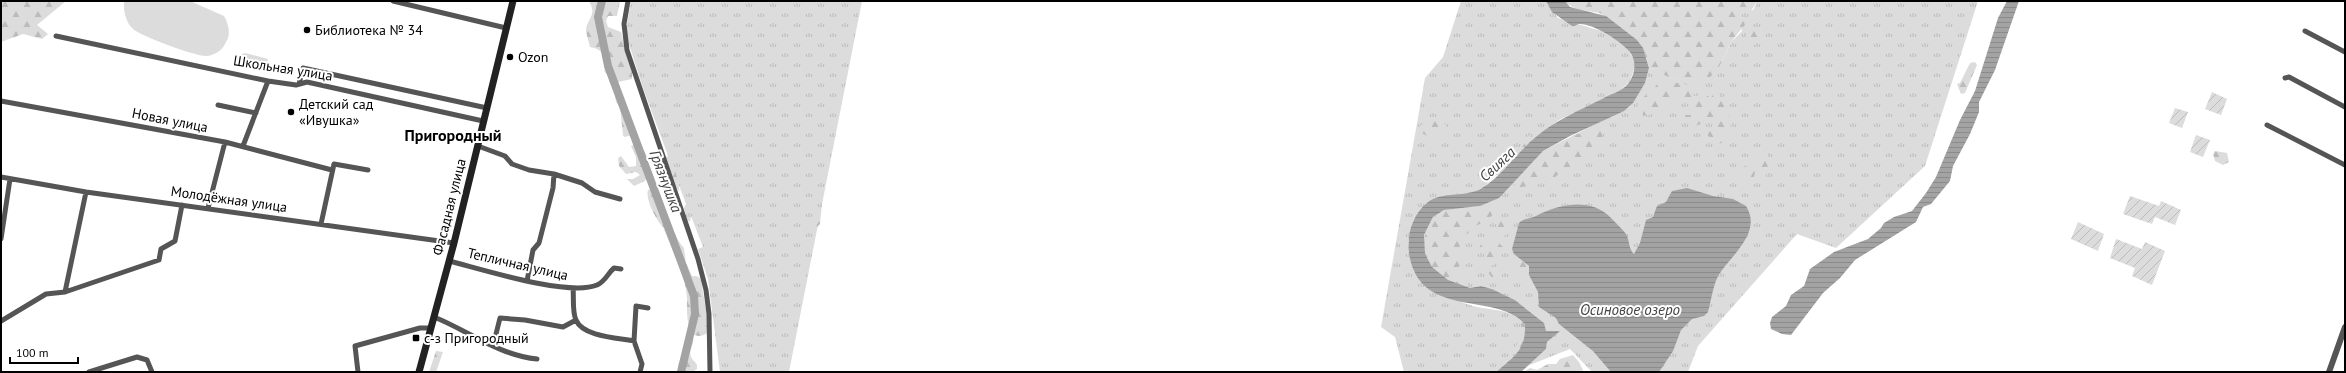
<svg xmlns="http://www.w3.org/2000/svg" width="2346" height="373" font-family="'PT Sans',sans-serif">
	<defs>
		<pattern id="grass-tufts" width="24" height="20" patternUnits="userSpaceOnUse"><rect width="24" height="20" fill="#dcdcdc"/><path d="M3 7l-1-3M5 7V3M7 7l1-3M15 17l-1-3M17 17v-4M19 17l1-3" fill="none" stroke="#bbb"/></pattern>
		<pattern id="forest-firs" width="22" height="20" patternUnits="userSpaceOnUse"><rect width="22" height="20" fill="#dcdcdc"/><path d="M5 1l3.5 6h-7zM16 11l3.5 6h-7z" fill="#bbb"/></pattern>
		<pattern id="garden-furrows" width="10" height="10" patternUnits="userSpaceOnUse"><rect width="10" height="10" fill="#dcdcdc"/><path d="M-1 1l2-2M0 10L10 0M9 11l2-2" fill="none" stroke="#bbb"/></pattern>
		<pattern id="water-rules" width="6" height="5" patternUnits="userSpaceOnUse"><rect width="6" height="5" fill="#a3a3a3"/><path d="M0 2.5h6" fill="none" stroke="#8b8b8b"/></pattern>
	</defs>
	<rect width="100%" height="100%" fill="#fff"/>
	<path fill="url(#grass-tufts)" d="M631,1H862L789,372H720L708,279L698,249L703,247L691,216L690,222L687,220L684,208L686,204L644,91L627,38L626,30Z
		M1461,1H1546L1558,18L1601,31L1616,39L1627,48L1634,59L1635,66L1630,81L1621,90L1559,120L1537,136L1484,187L1471,193L1439,197L1428,202L1413,221L1408,242L1414,272C1429,280 1452,299 1467,304C1488,312 1508,306 1525,324V341L1512,358L1496,372H1404L1395,337L1381,327L1425,78L1443,57Z
		M1758,1H1978L1925,166L1836,248L1797,234L1698,346L1688,372H1592L1570,349L1527,366L1546,349L1547,342L1559,331H1545L1544,323L1515,300L1492,289L1481,286L1470,288L1448,280L1425,254L1424,235L1433,217L1444,210L1480,206L1543,151L1629,107L1645,83L1649,68L1678,80L1722,61L1732,41L1742,31L1740,13L1753,10Z"/>
	<path fill="url(#forest-firs)" d="M1,1H66L37,25L48,34L42,39L23,34L1,42Z
		M589,1H620L617,16H608L606,21L608,27L621,32L632,72V79L618,82L632,120L628,131L631,133L629,136L624,137L623,135L620,107L616,102L613,84L609,82L610,78L604,71L607,66C605,55 602,49 590,47C589,42 587,37 586,31C586,19 598,16 589,1Z
		M1565,1H1758L1750,12L1740,13L1741,18L1746,17L1747,21C1743,29 1735,35 1731,43C1725,53 1720,70 1710,77C1691,90 1667,76 1649,68C1643,42 1635,38 1614,24C1608,20 1606,15 1599,13C1586,10 1574,11 1565,1Z
		M1751,27L1765,32L1755,45L1743,41Z
		M1975,62L1977,65L1965,93L1961,94L1957,84L1960,83L1970,63Z
		M1660,80L1689,85L1691,89L1690,93L1692,96H1698L1701,92L1711,98L1715,90C1724,99 1724,110 1732,120L1727,141L1718,144L1707,135L1709,127L1716,128L1712,120L1695,126L1685,122V115H1690L1691,110L1687,107L1691,101L1689,99L1686,101L1677,97L1666,102L1669,106L1668,109L1660,110L1657,117L1652,114L1643,116L1642,111L1635,113C1639,95 1652,94 1660,80Z
		M1428,118L1437,121L1442,119L1446,126L1444,134L1434,139L1419,132L1420,126L1426,123Z
		M1600,129L1603,134C1598,151 1579,156 1571,171C1558,172 1551,181 1539,184C1530,186 1523,186 1514,190L1512,188C1530,164 1569,130 1600,129Z
		M1529,135L1533,142L1498,176L1495,174L1501,168L1502,162L1505,163V155L1509,157L1523,146Z
		M639,142L646,154L650,172L645,181L634,186L627,179H633L640,175L636,172L626,174L619,166L618,158L621,156L629,167L636,166V157L631,146Z
		M2215,151L2227,153L2229,162L2223,165L2215,161L2213,154Z
		M1767,152L1768,173L1767,175L1758,170L1755,172L1753,183L1748,185L1745,179L1738,175L1739,170Z
		M669,154C672,159 681,187 679,191L675,187L666,158Z
		M652,189C669,205 670,233 684,248L686,263L692,276L699,277L701,280L707,316V333L704,335C701,336 695,337 693,333C686,324 687,311 687,300C687,278 671,248 663,227C656,220 645,199 648,190Z
		M1499,199C1500,213 1484,224 1472,227L1470,232L1461,237L1459,250L1462,259L1459,266L1462,280L1467,285L1466,289C1455,284 1440,279 1431,270C1415,255 1425,222 1443,212C1453,206 1470,210 1482,207C1488,206 1493,202 1499,199Z
		M822,203L820,224L817,227L815,221Z
		M1504,218L1510,219L1512,222L1507,234L1501,238L1497,234V223Z
		M1489,237L1494,238L1503,247L1499,261L1487,269L1485,253L1480,252L1479,249L1483,239Z
		M1514,261H1523L1528,268V273L1534,282L1518,276L1513,265Z
		M1491,271L1502,274L1499,282H1495L1488,272Z
		M1521,319L1525,321L1527,341L1513,357L1514,350L1521,337Z
		M690,337H693C695,344 688,350 691,357C692,360 696,362 697,365V369L692,372H680L678,364L684,358V343Z
		M436,351L443,352L436,372H429Z
		M1573,355L1579,362L1583,370L1581,372H1524L1530,368L1537,370L1548,364H1556L1560,359Z"/>
	<path fill="url(#garden-furrows)" d="M2212,92L2227,99L2221,115L2205,109Z
		M2175,108L2188,112L2182,128L2169,123Z
		M2196,135L2210,140L2203,157L2190,152Z
		M2130,196L2159,206L2161,201L2181,210L2175,225L2155,217L2152,224L2123,214Z
		M2078,222L2104,234L2098,251L2071,239Z
		M2116,239L2142,249L2145,242L2165,251L2152,285L2132,276L2135,268L2110,258Z"/>
	<path fill="#dcdcdc" d="M124,1H190L224,16C229,25 231,34 226,42C223,50 215,55 207,56C197,57 140,36 133,29C126,23 123,10 124,1Z
		M245,53L268,59L266,70L262,71L241,66L242,54Z"/>
	<path fill="url(#water-rules)" d="M1546,1H1565L1570,7L1606,16L1637,40L1643,48L1649,68L1645,83L1633,103L1624,111L1570,136L1543,151L1499,198L1480,206L1444,210L1433,217L1424,235L1425,254L1432,267L1448,280L1470,288L1481,286L1492,289L1515,300L1544,323L1546,331H1560L1547,342L1546,349L1521,372H1496C1515,355 1526,350 1525,324C1498,294 1434,315 1414,271C1404,248 1407,219 1428,202C1442,191 1466,198 1482,188C1501,177 1519,150 1537,136C1556,120 1580,110 1602,99C1610,94 1620,92 1626,86C1635,77 1638,61 1629,51C1620,41 1594,24 1580,24C1576,24 1576,27 1572,26L1552,12Z
		M2007,1H2019L1995,70L1979,102V112L1970,134L1953,166L1950,181L1931,204L1923,207L1916,222L1855,260L1840,278L1823,293L1791,335L1782,334L1771,329L1770,323L1772,317L1786,306L1791,295L1804,286L1810,269L1834,252L1868,239L1881,228L1884,223L1894,217L1912,211L1926,193L1936,177L1960,120L1975,91L1998,18Z
		M1687,188L1713,196L1733,199L1746,206C1763,233 1730,256 1718,276C1713,286 1711,301 1708,312L1704,316L1692,319L1681,330L1673,351L1659,372H1611L1593,351L1559,324L1556,318L1539,307L1538,292L1529,275V266L1514,254L1512,249L1519,223C1524,218 1530,219 1536,216C1559,204 1591,197 1611,218C1616,223 1622,229 1626,234C1630,241 1628,248 1634,254L1640,243L1646,220L1653,217L1657,206L1666,202L1672,191Z"/>
	<g fill="none" stroke-linecap="round" stroke-linejoin="round">
		<path stroke="#a3a3a3" stroke-width="8" d="M602,1L598,17L608,66L694,296L695,314L681,372"/>
		<path stroke="#555" stroke-width="5" d="M393,1L506,28
			M628,1L624,24L627,50L698,259L706,290L709,314L710,372
			M2305,31L2345,52
			M56,36L268,81L296,85L307,82L483,121
			M2285,78L2289,77L2345,107
			M299,84L303,68L487,108
			M1,101L225,142L332,170
			M218,105L256,113
			M2267,125L2345,165
			M243,146L268,81
			M478,146L505,156L512,164L529,170L554,174L582,183L595,192L620,199
			M1,177L86,192L454,243
			M208,208L225,142
			M321,224L334,164L368,170
			M1,239L10,179
			M449,261C481,269 568,297 597,285C606,281 607,274 614,268L621,269
			M527,281L533,250L539,243L553,188L554,174
			M573,288C574,297 572,312 576,320C583,337 619,338 634,341
			M65,292L86,192
			M434,317C469,331 498,355 537,359
			M1,321L46,294L65,292L159,260L161,249L175,241L182,205
			M493,346L500,318L525,320L563,327L576,320
			M89,372L137,357L147,360L152,372
			M358,372L355,346L420,328H431
			M640,372L642,364L634,341L636,306L648,308"/>
		<path stroke="#555" stroke-width="6" d="M2329,372L2345,327"/>
		<path stroke="#222" stroke-width="7" d="M419,372L454,243L513,1"/>
	</g>
	<g fill="#000" stroke="#fff" stroke-width="1.5">
		<circle cx="307" cy="30" r="4"/>
		<circle cx="510" cy="57" r="4"/>
		<circle cx="291" cy="112" r="4"/>
		<rect x="412" y="334" width="8" height="8" rx="2"/>
	</g>
	<g text-anchor="middle" dominant-baseline="central" stroke-width="4" stroke-linejoin="round" paint-order="stroke">
		<g font-size="14" fill="#000" stroke="#fff" text-anchor="start">
			<text x="315" y="30">Библиотека № 34</text>
			<text x="518" y="57">Ozon</text>
			<text x="299" y="104">Детский сад<tspan x="299" dy="16">«Ивушка»</tspan></text>
			<text x="424" y="338">с-з Пригородный</text>
		</g>
		<g font-size="14" fill="#000" stroke="#fff">
			<text transform="translate(283 68) rotate(9)">Школьная улица</text>
			<text transform="translate(170 120) rotate(11)">Новая улица</text>
			<text transform="translate(229 199) rotate(8)">Молодёжная улица</text>
			<text transform="translate(449 207) rotate(-76)">Фасадная улица</text>
			<text transform="translate(518 264) rotate(13)">Тепличная улица</text>
		</g>
		<g font-size="15" font-style="italic" fill="#444" stroke="#fff">
			<text transform="translate(1497 164) rotate(-43)">Свияга</text>
			<text transform="translate(666 181) rotate(69)">Грязнушка</text>
			<text x="1630" y="309">Осиновое озеро</text>
		</g>
		<g font-size="16" font-weight="bold" fill="#000" stroke="#fff">
			<text x="453" y="135">Пригородный</text>
		</g>
	</g>
	<rect width="2346" height="373" fill="none" stroke="#000000" stroke-width="4"/>
	<path d="M10 357v6h68v-6" fill="none" stroke="#000000" stroke-width="2"/>
	<text x="16" y="357" font-size="12" fill="#000000" stroke="#ffffff" stroke-width="3" paint-order="stroke">100 m</text>
</svg>
